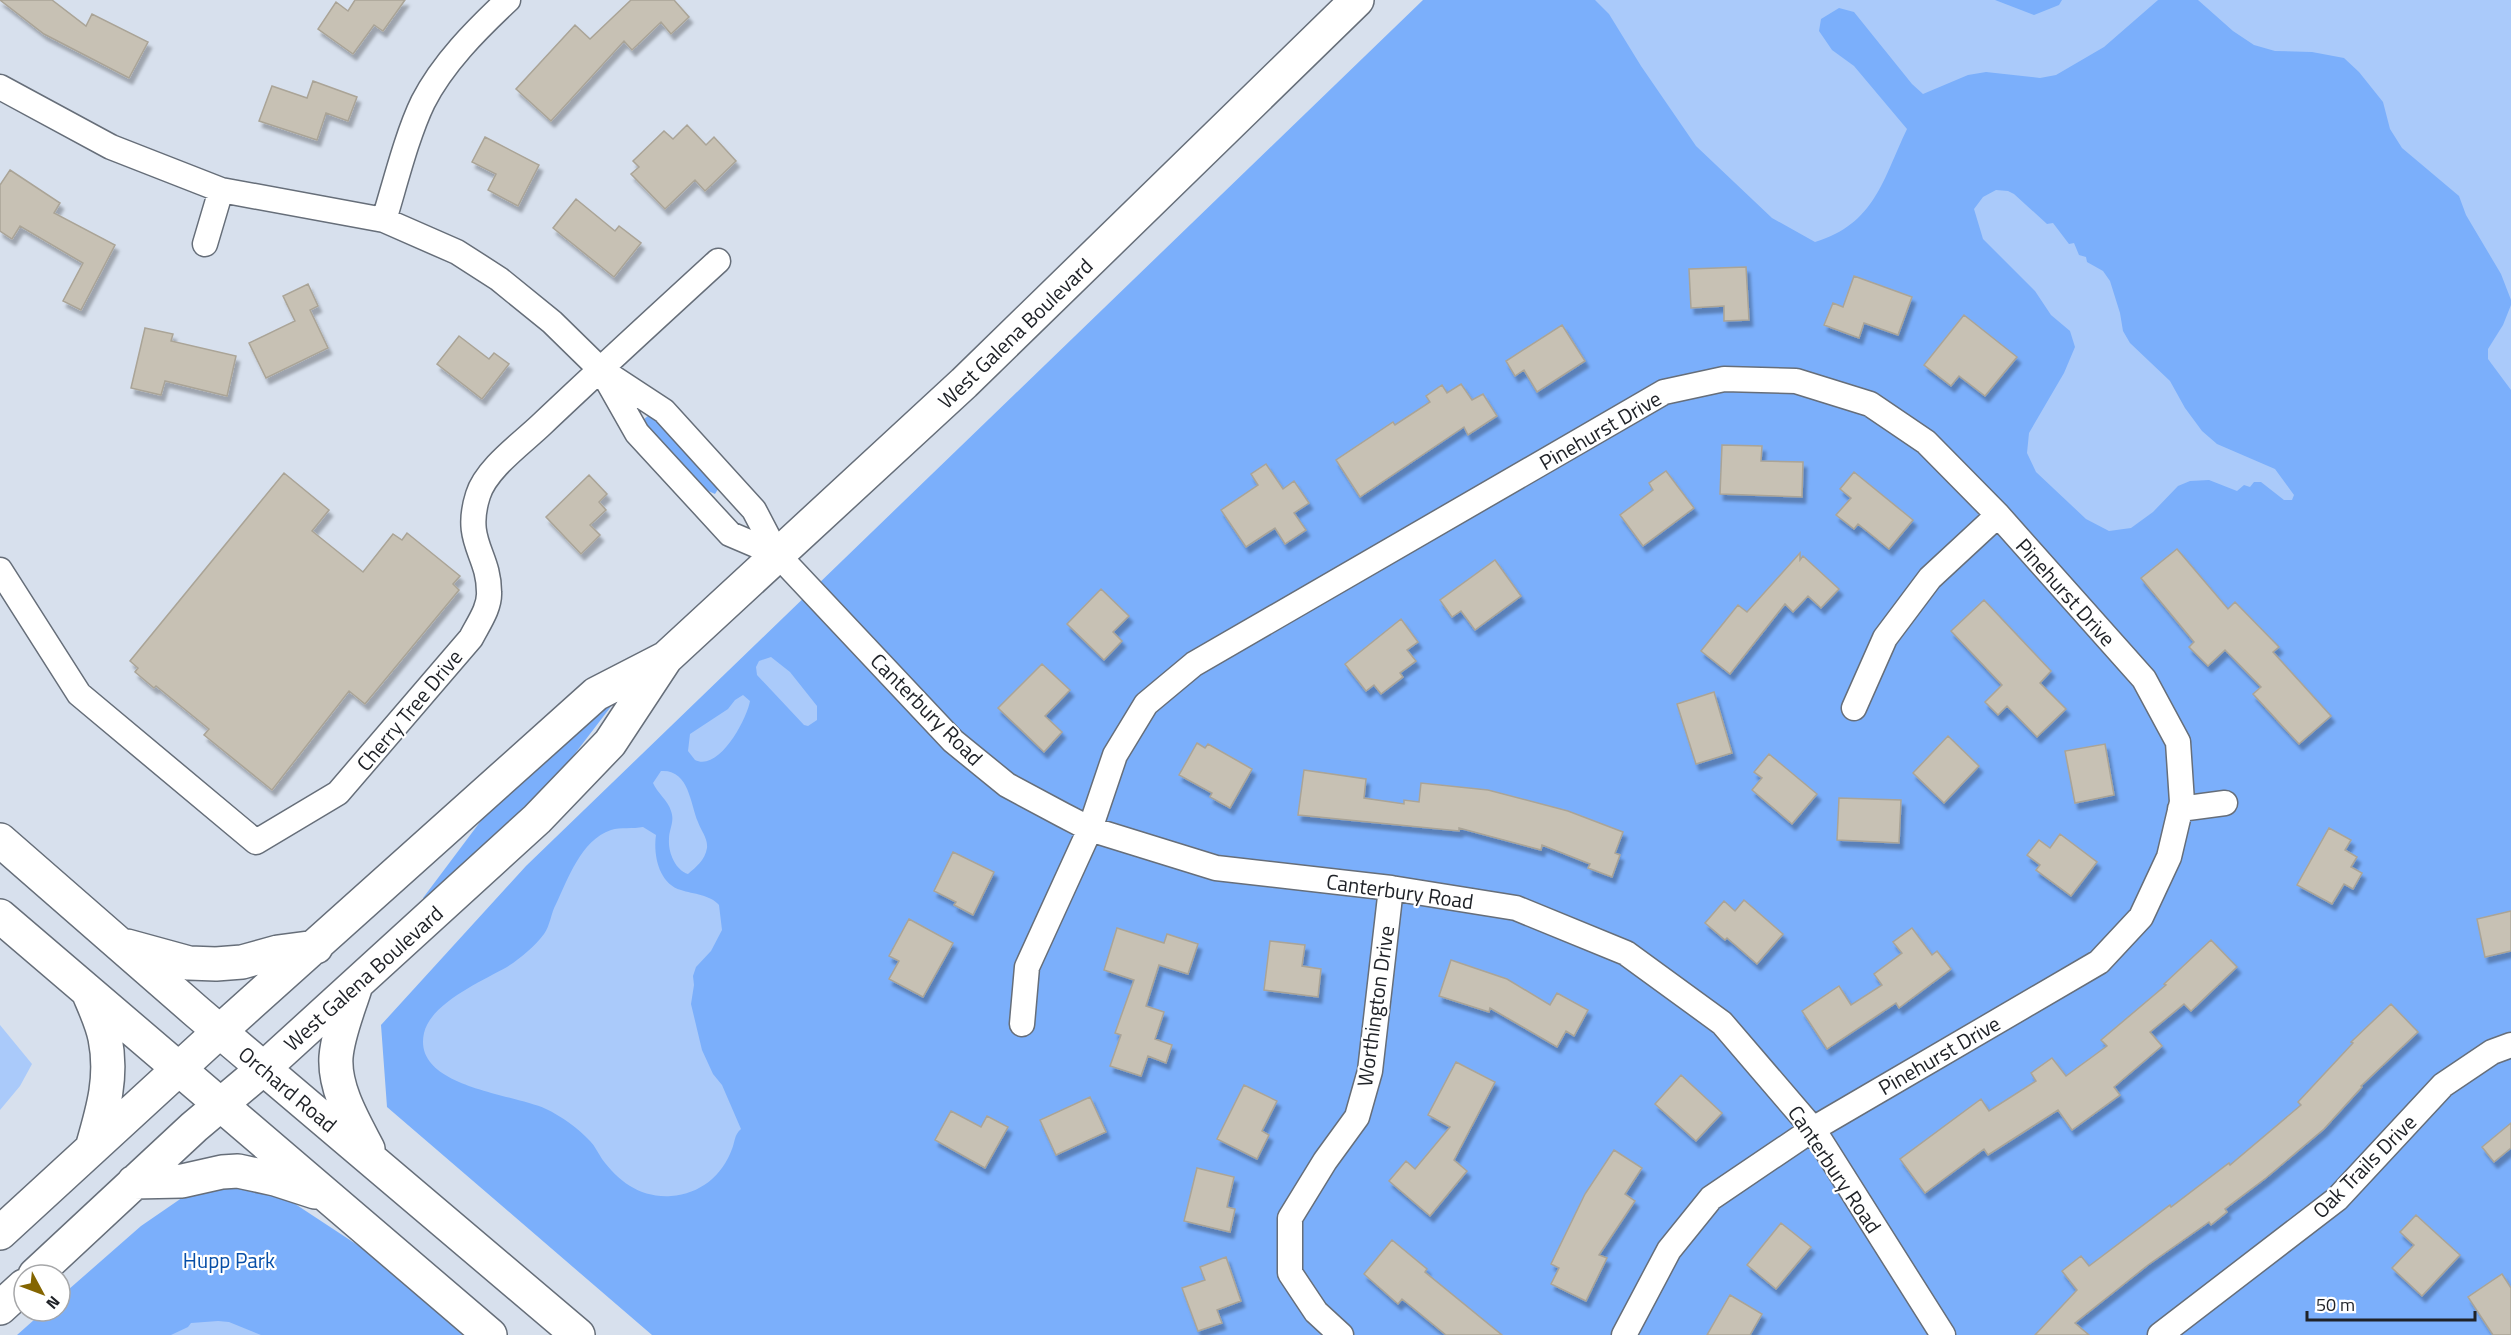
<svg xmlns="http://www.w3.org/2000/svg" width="2511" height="1335" font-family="'Titillium Web',sans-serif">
	<defs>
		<filter id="shadow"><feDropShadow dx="3.5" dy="6" stdDeviation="1.5" flood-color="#0004"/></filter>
	</defs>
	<rect width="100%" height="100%" fill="#d7e0ed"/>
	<path fill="#7baffb" d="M1423,0H2511V1335H652L387,1107L381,1025L526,866Z
		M649,415L656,419L715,483L718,489L715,494L704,489L645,426L643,420Z
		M619,696L538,802L427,903L423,898L513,778Z
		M232,1182L280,1194L359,1246L465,1335H17L44,1311H60V1297L141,1226L189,1193Z"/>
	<path fill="#aacafa" d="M1595,0H1995L2034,15L2059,5L2062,0H2158L2104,47L2056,75L2040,78L1986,72L1968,75L1923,94L1912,84L1854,12L1839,8L1821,19L1819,31L1832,50L1854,66L1907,129C1883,179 1875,224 1815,242L1772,218L1696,146L1641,66L1609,14Z
		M2198,0H2511V300L2501,274L2466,215L2459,196L2402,148L2390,129L2383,102L2359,72L2344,58L2312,52L2275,51L2254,45L2233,31Z
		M1996,190L2008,191L2014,194L2047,224L2053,223L2069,244L2074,243L2079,255L2086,257L2087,262L2103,271L2110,281L2120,313L2123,331L2130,343L2170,381L2185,408L2202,431L2217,444L2275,469L2294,495L2292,500H2284L2261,482H2254L2250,487L2244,485L2237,491L2209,480L2190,481L2178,486L2153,512L2131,528L2109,531L2086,519L2036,472L2027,453L2029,433L2064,373L2075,347L2070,331L2051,315L2035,291L1983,239L1974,209L1983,197Z
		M2511,305V390L2488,359V349L2503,325Z
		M771,657L790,672L817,706V720L808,726L804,725L757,675L756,667L759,661Z
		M743,695L750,701C747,719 719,772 695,760L688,751L690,734L728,709L735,700Z
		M661,771C689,769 690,803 698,822C701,831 708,838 707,848C705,860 696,867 688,874C675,870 668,852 669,839C669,829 675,822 671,811C668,800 657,793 653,783Z
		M643,827L656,835C653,855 659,884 681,890C693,894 711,895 719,905L722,930L711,951L696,967L693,976L694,985L691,1004L702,1050L713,1074L722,1085L741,1129C734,1135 735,1142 732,1149C722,1176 700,1194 671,1196C641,1198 619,1182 602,1159C598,1153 595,1146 590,1141C578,1128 561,1116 546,1109C511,1093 412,1087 424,1033C431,1003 482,981 507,967C521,958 534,947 544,934C550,926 551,913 556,904C568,879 581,840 611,830C621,827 633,829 643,827Z
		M0,1025L32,1064L20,1086L0,1110Z
		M218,1321L229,1322L261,1335H171L188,1327L191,1323Z"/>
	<path fill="#c7c1b4" stroke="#aaa497" stroke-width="1.5" filter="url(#shadow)" d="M0,0H52L86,26L92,14L148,42L129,78L44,34Z
		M355,0H405L383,31L374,25L353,54L318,29L336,2L348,11Z
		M631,0H674L689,17L671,34L661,22L632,50L624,41L551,121L516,89L575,25L590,39Z
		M313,81L357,97L348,121L326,113L317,140L259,121L272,86L307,98Z
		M687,125L706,145L714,137L736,161L705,191L695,180L665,209L631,174L639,167L633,161L664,131L673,139Z
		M485,137L539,165L518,206L488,190L496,174L472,162Z
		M10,170L60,203L54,213L115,245L81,310L63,301L83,263L20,226L12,239L0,231V185Z
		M576,199L615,231L619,226L641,243L614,277L553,228Z
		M1746,267L1749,320L1724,321V306L1691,308L1689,269Z
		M1854,276L1912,297L1898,335L1864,323L1859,338L1824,325L1833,303L1843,307Z
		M308,284L318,306L310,310L328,348L266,378L249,343L295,321L283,296Z
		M1964,315L2017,357L1985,396L1959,376L1951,386L1924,365Z
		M1562,325L1585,361L1537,392L1524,370L1515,376L1506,361Z
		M145,328L173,334L171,341L236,356L227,396L165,381L161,395L131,388Z
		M459,336L489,359L494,353L509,364L482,399L437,364Z
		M1461,384L1472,400L1483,394L1497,416L1468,435L1464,427L1360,497L1336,460L1393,422L1395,425L1430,402L1426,396L1442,385L1447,393Z
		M1722,445L1762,446L1761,461L1803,462L1802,497L1720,494Z
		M1266,464L1283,489L1294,481L1309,503L1294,513L1306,530L1285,544L1275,528L1246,547L1221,510L1258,485L1251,474Z
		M1666,471L1694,508L1643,546L1620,515L1653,490L1649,483Z
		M1854,472L1913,520L1889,549L1858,524L1854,529L1836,515L1851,498L1840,489Z
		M284,473L329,510L312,531L363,572L393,534L402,540L407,533L460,576L453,584L459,590L365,704L349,691L272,790L204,735L209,729L156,686L154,688L135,672L138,668L130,661Z
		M589,475L607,494L599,502L606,510L590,525L600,535L581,554L546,517Z
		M2177,549L2228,609L2235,602L2279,647L2273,652L2331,716L2299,744L2253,694L2261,687L2225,650L2208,666L2189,647L2194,642L2141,578Z
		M1800,553V560L1803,556L1839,589L1821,608L1808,596L1793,612L1785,604L1730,674L1701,651L1738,605L1747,612Z
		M1495,560L1521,596L1475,630L1461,611L1452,617L1440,600Z
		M1101,589L1129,616L1113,632L1122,641L1104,660L1067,624Z
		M1984,600L2051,671L2040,683L2066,709L2037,737L2007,706L1998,715L1985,702L2002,685L1951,631Z
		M1401,619L1418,642L1407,650L1416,661L1400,673L1403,677L1381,694L1374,685L1366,691L1345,664Z
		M1042,664L1070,690L1045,716L1062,732L1044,752L998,708Z
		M1714,692L1732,753L1696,764L1677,704Z
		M1948,736L1979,766L1944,803L1913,773Z
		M1197,743L1205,748L1208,744L1252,769L1230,808L1210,797L1212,793L1179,775Z
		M2105,744L2114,795L2075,803L2065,751Z
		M1769,754L1817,794L1792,824L1752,790L1762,778L1754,772Z
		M1304,770L1366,779L1364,798L1404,804V800L1419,802L1421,783L1488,790L1568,811L1623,832L1615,853L1620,855L1612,877L1588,868L1590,864L1542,845L1541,850L1459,828V831L1298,815Z
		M1839,798L1901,800L1899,843L1837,840Z
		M2329,828L2351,840L2345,850L2357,857L2351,867L2362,873L2353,889L2344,884L2332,904L2297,885Z
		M2060,834L2097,862L2071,896L2036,870L2040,865L2027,855L2039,840L2050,848Z
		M953,852L994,872L973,915L954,905L956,902L934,891Z
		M1744,900L1783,934L1757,964L1727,938L1725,940L1705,923L1724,901L1735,911Z
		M2511,911V951L2485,957L2477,919Z
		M909,919L953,943L923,997L889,979L899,961L889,956Z
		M1117,928L1164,943L1167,934L1198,944L1188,974L1159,965L1146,1006L1164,1012L1155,1039L1172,1045L1166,1063L1148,1056L1141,1076L1110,1066L1121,1035L1115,1033L1134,980L1104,970Z
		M1912,928L1932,955L1937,951L1951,969L1899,1008L1896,1003L1827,1049L1802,1011L1839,986L1851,1005L1882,985L1874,974L1902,953L1893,942Z
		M2211,940L2237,967L2191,1011L2184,1004L2150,1032L2162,1046L2114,1087L2120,1095L2072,1130L2058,1110L1988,1155L1984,1149L1925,1193L1900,1159L1981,1099L1989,1111L2036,1081L2031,1073L2052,1058L2066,1076L2107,1046L2101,1040L2166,985L2164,984Z
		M1270,941L1305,945L1302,966L1321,969L1318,997L1264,990Z
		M1451,960L1507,979L1550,1005L1557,993L1588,1010L1574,1036L1566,1031L1557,1047L1490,1008L1489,1012L1439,996Z
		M2391,1004L2418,1032L2361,1086L2362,1087L2324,1129L2266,1178L2225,1209L2227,1212L2211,1225L2209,1222L2148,1265L2075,1323L2089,1335H2035L2077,1290L2062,1271L2081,1256L2089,1266L2170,1205L2171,1207L2229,1163L2230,1165L2301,1105L2298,1102L2353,1043L2351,1042Z
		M1456,1062L1495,1082L1454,1160L1467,1171L1430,1216L1389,1181L1406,1161L1415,1169L1450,1127L1428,1115Z
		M1681,1075L1722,1113L1696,1141L1655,1104Z
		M1244,1085L1277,1101L1262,1131L1269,1135L1257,1159L1217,1139Z
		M1090,1097L1106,1132L1056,1155L1040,1120Z
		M951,1111L981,1127L987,1116L1008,1127L985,1168L935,1140Z
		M2511,1123V1148L2494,1162L2482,1147Z
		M1614,1150L1642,1168L1625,1194L1635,1201L1599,1255L1607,1258L1586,1301L1551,1284L1559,1268L1551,1264L1585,1194Z
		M1197,1168L1234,1177L1227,1207L1235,1209L1230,1232L1184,1221Z
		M2416,1215L2460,1255L2422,1296L2392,1268L2414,1245L2400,1232Z
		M1781,1223L1811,1247L1776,1289L1747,1265Z
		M1392,1240L1427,1269L1425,1272L1502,1335H1446L1402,1299L1398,1304L1364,1274Z
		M1226,1257L1241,1301L1217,1310L1222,1323L1198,1331L1182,1288L1205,1280L1200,1267Z
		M2502,1274L2511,1288V1335H2493L2468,1297Z
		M1730,1295L1762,1314L1750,1335H1707Z"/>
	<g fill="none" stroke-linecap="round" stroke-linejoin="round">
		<defs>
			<path id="street" d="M0,87L111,147L221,190L384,220L457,252L499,279L552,322L600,369L664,411L754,510L777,554L953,741L1007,785L1063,815L1090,829L1216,868L1391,888L1516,908L1626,953L1722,1023L1813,1129L1943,1335
				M384,220C395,184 407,135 423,102C443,63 476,30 508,0
				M205,244L221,190
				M603,373L637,433L730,534L777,554
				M0,570L79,694L256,842L338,793L471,638C478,624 490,608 489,592C489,553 463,542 478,495C486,469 521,444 541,425C599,370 659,315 718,261
				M1854,708L1885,638L1930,578L1998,515
				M2180,809L2225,803
				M1022,1024L1027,967L1090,829L1115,755L1146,704L1194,664L1664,392L1724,379L1796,381L1870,404L1926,442L1998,515L2144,679L2178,742L2182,802L2169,857L2141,917L2099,962L1813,1129L1711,1198L1669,1250L1624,1335
				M1341,1335L1316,1312L1290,1273V1218L1325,1161L1357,1117L1370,1071L1391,888
				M2160,1335L2337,1199L2443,1085L2492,1052L2511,1045"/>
			<path id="primary" d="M0,840L197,1012L578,1335
				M0,916L490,1335
				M127,946L189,963L216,964L242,962L278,952L316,947
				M356,985C349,1008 338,1033 336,1057C334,1089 354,1122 368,1149
				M89,994C95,1008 102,1023 105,1038C113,1077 103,1110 92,1148
				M134,1182L182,1181L222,1172L238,1171L275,1179L315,1192
				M0,1233L220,1031L596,694L664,659
				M35,1275L194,1127L264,1068L537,819L610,743L666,658L964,383L1357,0
				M0,1308L24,1286"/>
		</defs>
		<use href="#street" stroke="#666e79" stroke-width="27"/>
		<use href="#primary" stroke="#666e79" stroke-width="36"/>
		<use href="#street" stroke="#fff" stroke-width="24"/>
		<use href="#primary" stroke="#fff" stroke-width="33"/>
	</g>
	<g text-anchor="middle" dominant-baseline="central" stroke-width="4.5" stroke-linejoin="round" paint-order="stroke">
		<g font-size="21" fill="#202328" stroke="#fff">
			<text transform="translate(1015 333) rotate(-44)">West Galena Boulevard</text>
			<text transform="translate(1600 430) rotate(-30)">Pinehurst Drive</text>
			<text transform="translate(2066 592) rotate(48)">Pinehurst Drive</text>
			<text transform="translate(927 709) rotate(45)">Canterbury Road</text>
			<text transform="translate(409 710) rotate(-50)">Cherry Tree Drive</text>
			<text transform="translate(1400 891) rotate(8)">Canterbury Road</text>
			<text transform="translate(363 978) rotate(-42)">West Galena Boulevard</text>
			<text transform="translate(1375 1006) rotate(-82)">Worthington Drive</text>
			<text transform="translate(1939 1055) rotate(-30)">Pinehurst Drive</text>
			<text transform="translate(288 1089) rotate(40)">Orchard Road</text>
			<text transform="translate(2364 1166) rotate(-45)">Oak Trails Drive</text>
			<text transform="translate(1835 1169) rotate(56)">Canterbury Road</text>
		</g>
		<g font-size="21" fill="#064ea7" stroke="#fff">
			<text x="229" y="1260">Hupp Park</text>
		</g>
	</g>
	<g transform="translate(42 1293) rotate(131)"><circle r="28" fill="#ffffff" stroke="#a6a7a9" stroke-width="1.5"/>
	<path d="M0-4.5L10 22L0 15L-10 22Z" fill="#846500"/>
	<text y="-9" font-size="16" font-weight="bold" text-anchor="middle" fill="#202328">N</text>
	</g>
	<path d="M2307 1311v9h168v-9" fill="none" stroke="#202328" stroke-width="3"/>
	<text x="2316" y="1311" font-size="18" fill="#202328" stroke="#ffffff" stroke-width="4.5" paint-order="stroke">50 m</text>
</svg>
